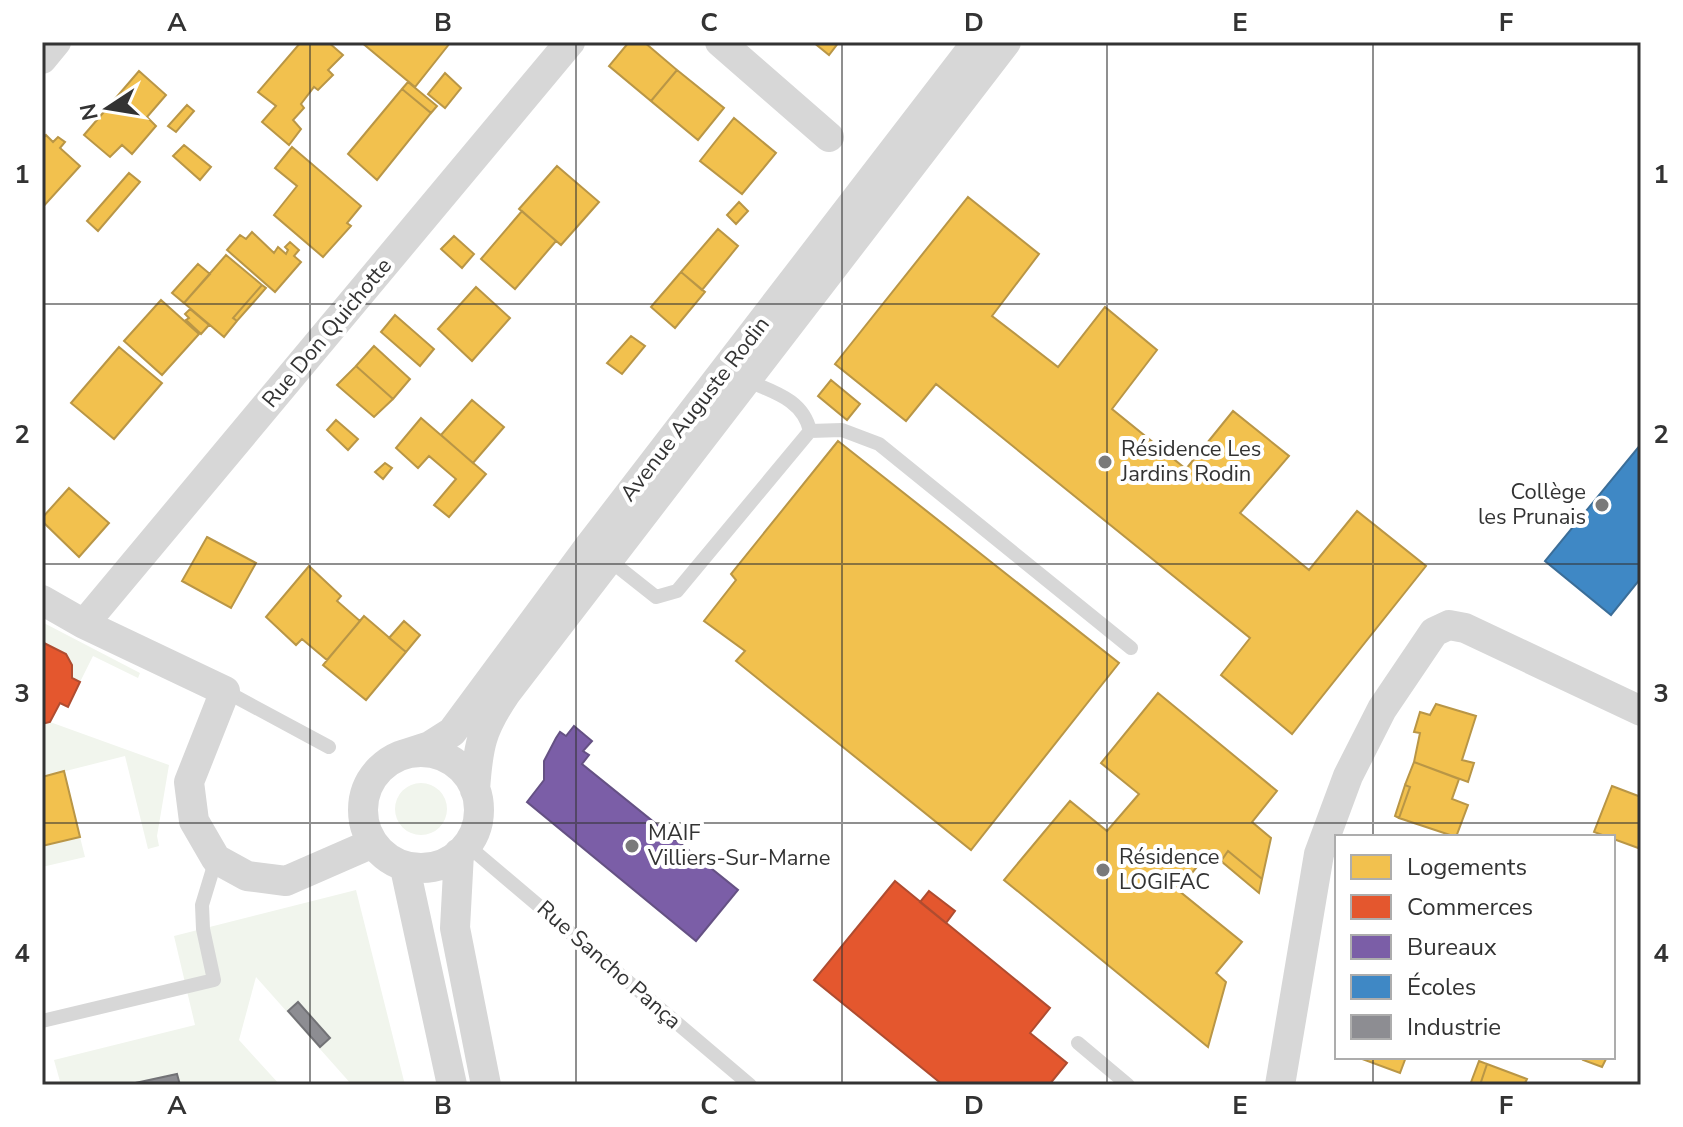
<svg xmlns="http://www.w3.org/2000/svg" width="1683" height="1127" font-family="'Nunito Sans',sans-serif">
	<rect width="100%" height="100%" fill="#fff"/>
	<path fill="#f1f5ed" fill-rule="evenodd" d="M42,622L140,673L138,678L93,656L80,682L72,678V665L42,642Z
		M50,722L169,765L157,836L159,846L148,849L125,756L42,777V724Z
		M395 809a26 26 0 1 1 52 0a26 26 0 1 1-52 0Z
		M80,837L85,857L42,867V846Z
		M356,890L405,1085H352L256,977L239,1040L280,1085H180L177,1074L126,1085H61L54,1060L195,1025L174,936ZM297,1003L330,1038L321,1047L288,1011Z"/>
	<path fill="#f2c14e" stroke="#b99646" stroke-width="2" d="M301,42H328L343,55L328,70L333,75L318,90L314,87L301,104L304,108L293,120L301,129L289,145L262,122L276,106L258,92Z
		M361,42H450V43L415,87Z
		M629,42H644L677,70L651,101L609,66Z
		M813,42H839L829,55Z
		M677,70L724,108L698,140L651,101Z
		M139,71L166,95L147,117L156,126L132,154L122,145L110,157L84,135Z
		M445,73L461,88L445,108L428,94Z
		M408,82L437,106L431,113L402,89Z
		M402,89L431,113L377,180L348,154Z
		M187,105L194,111L176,132L168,126Z
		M734,118L776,153L742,194L700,161Z
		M46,135L53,142L58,137L65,142L60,148L80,166L42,208V139Z
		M184,145L211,167L200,180L173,156Z
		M292,147L361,206L347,223L351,226L323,257L274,215L297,186L275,168Z
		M557,166L599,202L561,245L519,209Z
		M129,173L140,182L98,231L87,221Z
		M968,197L1039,254L992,316L1058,367L1105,307L1157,350L1112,409L1186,469L1233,411L1289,456L1240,513L1309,570L1357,511L1426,566L1292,734L1221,675L1250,638L936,384L906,421L835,364Z
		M739,202L748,211L736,224L727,215Z
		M522,211L556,241L515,289L481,259Z
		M718,229L738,246L702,290L681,272Z
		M252,232L274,253L278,247L286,254L288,250L285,247L290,242L299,250L294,256L301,262L275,292L227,250L240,235L246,239Z
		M454,236L474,254L462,268L441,249Z
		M226,255L262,285L233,318L237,321L224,337L184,303Z
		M198,264L210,274L184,303L172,293Z
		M681,272L705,292L675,328L651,307Z
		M262,285L266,288L237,321L233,318Z
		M476,287L510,318L472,361L438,329Z
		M161,300L199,334L162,375L124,341Z
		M190,309L209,325L201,334L186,320L189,318L185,314Z
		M395,315L434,349L420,366L381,332Z
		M631,336L645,346L622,374L607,363Z
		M374,346L410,379L393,399L356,366Z
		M119,347L162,383L114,439L71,403Z
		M356,366L393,399L374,417L337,385Z
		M831,380L860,404L847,420L818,396Z
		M472,400L504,427L473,463L441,435Z
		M421,418L486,474L449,517L434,505L456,479L429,456L418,468L396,448Z
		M336,420L358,439L348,450L327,430Z
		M838,441L1119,663L971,850L736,661L745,651L704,621L736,580L731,574Z
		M385,463L392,468L383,479L375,472Z
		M69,488L109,523L79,557L42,521V518Z
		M207,537L256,563L231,608L182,581Z
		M309,566L341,596L337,601L360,621L327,660L302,639L296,645L266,617Z
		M364,616L406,652L366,700L323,665Z
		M404,621L420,635L406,652L389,638Z
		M1158,693L1277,791L1252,822L1271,838L1262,879L1228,851L1221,861L1209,852L1178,890L1242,942L1216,973L1226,982L1208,1047L1004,880L1070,801L1107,831L1139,794L1101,763Z
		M1436,704L1476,716L1462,760L1474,763L1468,782L1414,762L1420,733L1414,732L1420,712L1430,715Z
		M1414,762L1459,779L1452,799L1468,805L1456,837L1399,818L1410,787L1405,785Z
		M64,771L80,837L42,846V777Z
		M1405,785L1410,787L1399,818L1395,816Z
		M1612,786L1641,797V849L1594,832Z
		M1228,851L1262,879L1259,893L1221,861Z
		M1363,1057H1406L1400,1073L1362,1059Z
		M1584,1057H1607L1602,1067L1583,1060Z
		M1479,1061L1487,1064L1480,1085H1470Z
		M1487,1064L1527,1079L1524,1085H1480Z"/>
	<path fill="#e4572e" stroke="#af4c30" stroke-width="2" d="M42,642L66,654L72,665V678L80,682L68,707L60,703L50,722L42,724Z
		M895,881L1050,1008L1030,1033L1067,1063L1049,1085H943L814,980Z
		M929,891L955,911L946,923L920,902Z"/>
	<path fill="#7b5ea7" stroke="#655184" stroke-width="2" d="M574,726L592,741L583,751L589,755L582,764L738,890L696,941L527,802L544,780V761L556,738L560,732L566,736Z"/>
	<path fill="#3f88c5" stroke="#3b6e99" stroke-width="2" d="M1641,444V578L1611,615L1545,561Z"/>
	<path fill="#8d8d92" stroke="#727276" stroke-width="2" d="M298,1002L330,1038L320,1047L288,1011Z
		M177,1074L180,1085H126Z"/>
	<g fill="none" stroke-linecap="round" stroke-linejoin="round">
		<path stroke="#d7d7d7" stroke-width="14" d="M810,431L842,430L879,444L1131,648
			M608,559L656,597L677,591L810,431C803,399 773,392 746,380
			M225,691L329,747
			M467,845L750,1085
			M42,1021L214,980L203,929L202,905L216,859
			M1078,1043L1128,1085"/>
		<path stroke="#d7d7d7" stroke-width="30" d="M720,42L829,137
			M42,59L56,42
			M42,600L84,624L225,691L189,782L194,821L216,859L247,876L286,881L373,843
			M84,624L570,42
			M363 810a58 58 0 1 1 116 0a58 58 0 1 1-116 0Z
			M399,756L430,746L452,732L588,548L977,42
			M475,790C478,746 481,730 506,693L1006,42
			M459,853L455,928L486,1085
			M405,868L452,1085
			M1280,1085L1319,854L1348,776L1382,709L1434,632L1449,625L1465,628L1641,711"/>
	</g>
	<path fill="none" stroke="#333" stroke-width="2" stroke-opacity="0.55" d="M310,42V1085M576,42V1085M842,42V1085M1107,42V1085M1373,42V837M42,304H1641M42,564H1641M42,823H1641M1373,1057V1085"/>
	<g fill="#7a7a7a" stroke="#fff" stroke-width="3">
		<circle cx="1105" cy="462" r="8"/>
		<circle cx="1602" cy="505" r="8"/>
		<circle cx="632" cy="846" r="8"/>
		<circle cx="1103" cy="870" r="8"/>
	</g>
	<g text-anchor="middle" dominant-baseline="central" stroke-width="8" stroke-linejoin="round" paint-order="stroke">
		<g font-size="22" fill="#333" stroke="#fff">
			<text transform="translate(327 333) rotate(-50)">Rue Don Quichotte</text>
			<text transform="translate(695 409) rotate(-52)">Avenue Auguste Rodin</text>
			<text transform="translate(609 965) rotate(41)">Rue Sancho Pança</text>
		</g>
		<g font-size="22" fill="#333" stroke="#fff" text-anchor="start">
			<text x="1121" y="449">Résidence Les<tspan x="1121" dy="25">Jardins Rodin</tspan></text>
			<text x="1586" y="492" text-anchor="end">Collège<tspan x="1586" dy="25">les Prunais</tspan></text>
			<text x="648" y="833">MAIF<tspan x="648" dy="25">Villiers-Sur-Marne</tspan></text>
			<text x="1119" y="857">Résidence<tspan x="1119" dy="25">LOGIFAC</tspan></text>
		</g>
	</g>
	<rect width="1683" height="1127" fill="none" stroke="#ffffff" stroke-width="88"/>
	<rect x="1335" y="835" width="280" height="224" fill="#ffffff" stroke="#adadad" stroke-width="2"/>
	<rect x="1351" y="855" width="40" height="24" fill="#f2c14e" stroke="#adadad" stroke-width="2"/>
	<text x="1407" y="875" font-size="24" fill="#333333">Logements</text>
	<rect x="1351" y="895" width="40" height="24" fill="#e4572e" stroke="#adadad" stroke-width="2"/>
	<text x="1407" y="915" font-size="24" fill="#333333">Commerces</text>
	<rect x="1351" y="935" width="40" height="24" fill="#7b5ea7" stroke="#adadad" stroke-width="2"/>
	<text x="1407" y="955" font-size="24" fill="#333333">Bureaux</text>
	<rect x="1351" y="975" width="40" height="24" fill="#3f88c5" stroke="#adadad" stroke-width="2"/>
	<text x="1407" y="995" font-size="24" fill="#333333">Écoles</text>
	<rect x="1351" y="1015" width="40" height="24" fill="#8d8d92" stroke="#adadad" stroke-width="2"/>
	<text x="1407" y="1035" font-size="24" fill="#333333">Industrie</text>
	<g transform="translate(108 108) rotate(258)" stroke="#ffffff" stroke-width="6" paint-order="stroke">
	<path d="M0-6L14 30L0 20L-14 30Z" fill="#333333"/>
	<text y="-12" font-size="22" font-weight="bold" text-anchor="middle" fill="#333333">N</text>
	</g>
	<rect x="44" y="44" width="1595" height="1039" fill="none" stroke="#333" stroke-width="3"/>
	<g font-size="26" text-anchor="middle" font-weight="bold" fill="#333">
		<text x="177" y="31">A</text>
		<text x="443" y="31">B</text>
		<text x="709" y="31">C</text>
		<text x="974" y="31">D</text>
		<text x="1240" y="31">E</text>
		<text x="1506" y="31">F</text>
		<text x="22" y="183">1</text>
		<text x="1661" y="183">1</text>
		<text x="22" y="443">2</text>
		<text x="1661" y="443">2</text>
		<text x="22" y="702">3</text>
		<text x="1661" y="702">3</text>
		<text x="22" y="962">4</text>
		<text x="1661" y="962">4</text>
		<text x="177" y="1114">A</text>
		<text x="443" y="1114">B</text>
		<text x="709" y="1114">C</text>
		<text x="974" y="1114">D</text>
		<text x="1240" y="1114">E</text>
		<text x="1506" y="1114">F</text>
	</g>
</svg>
